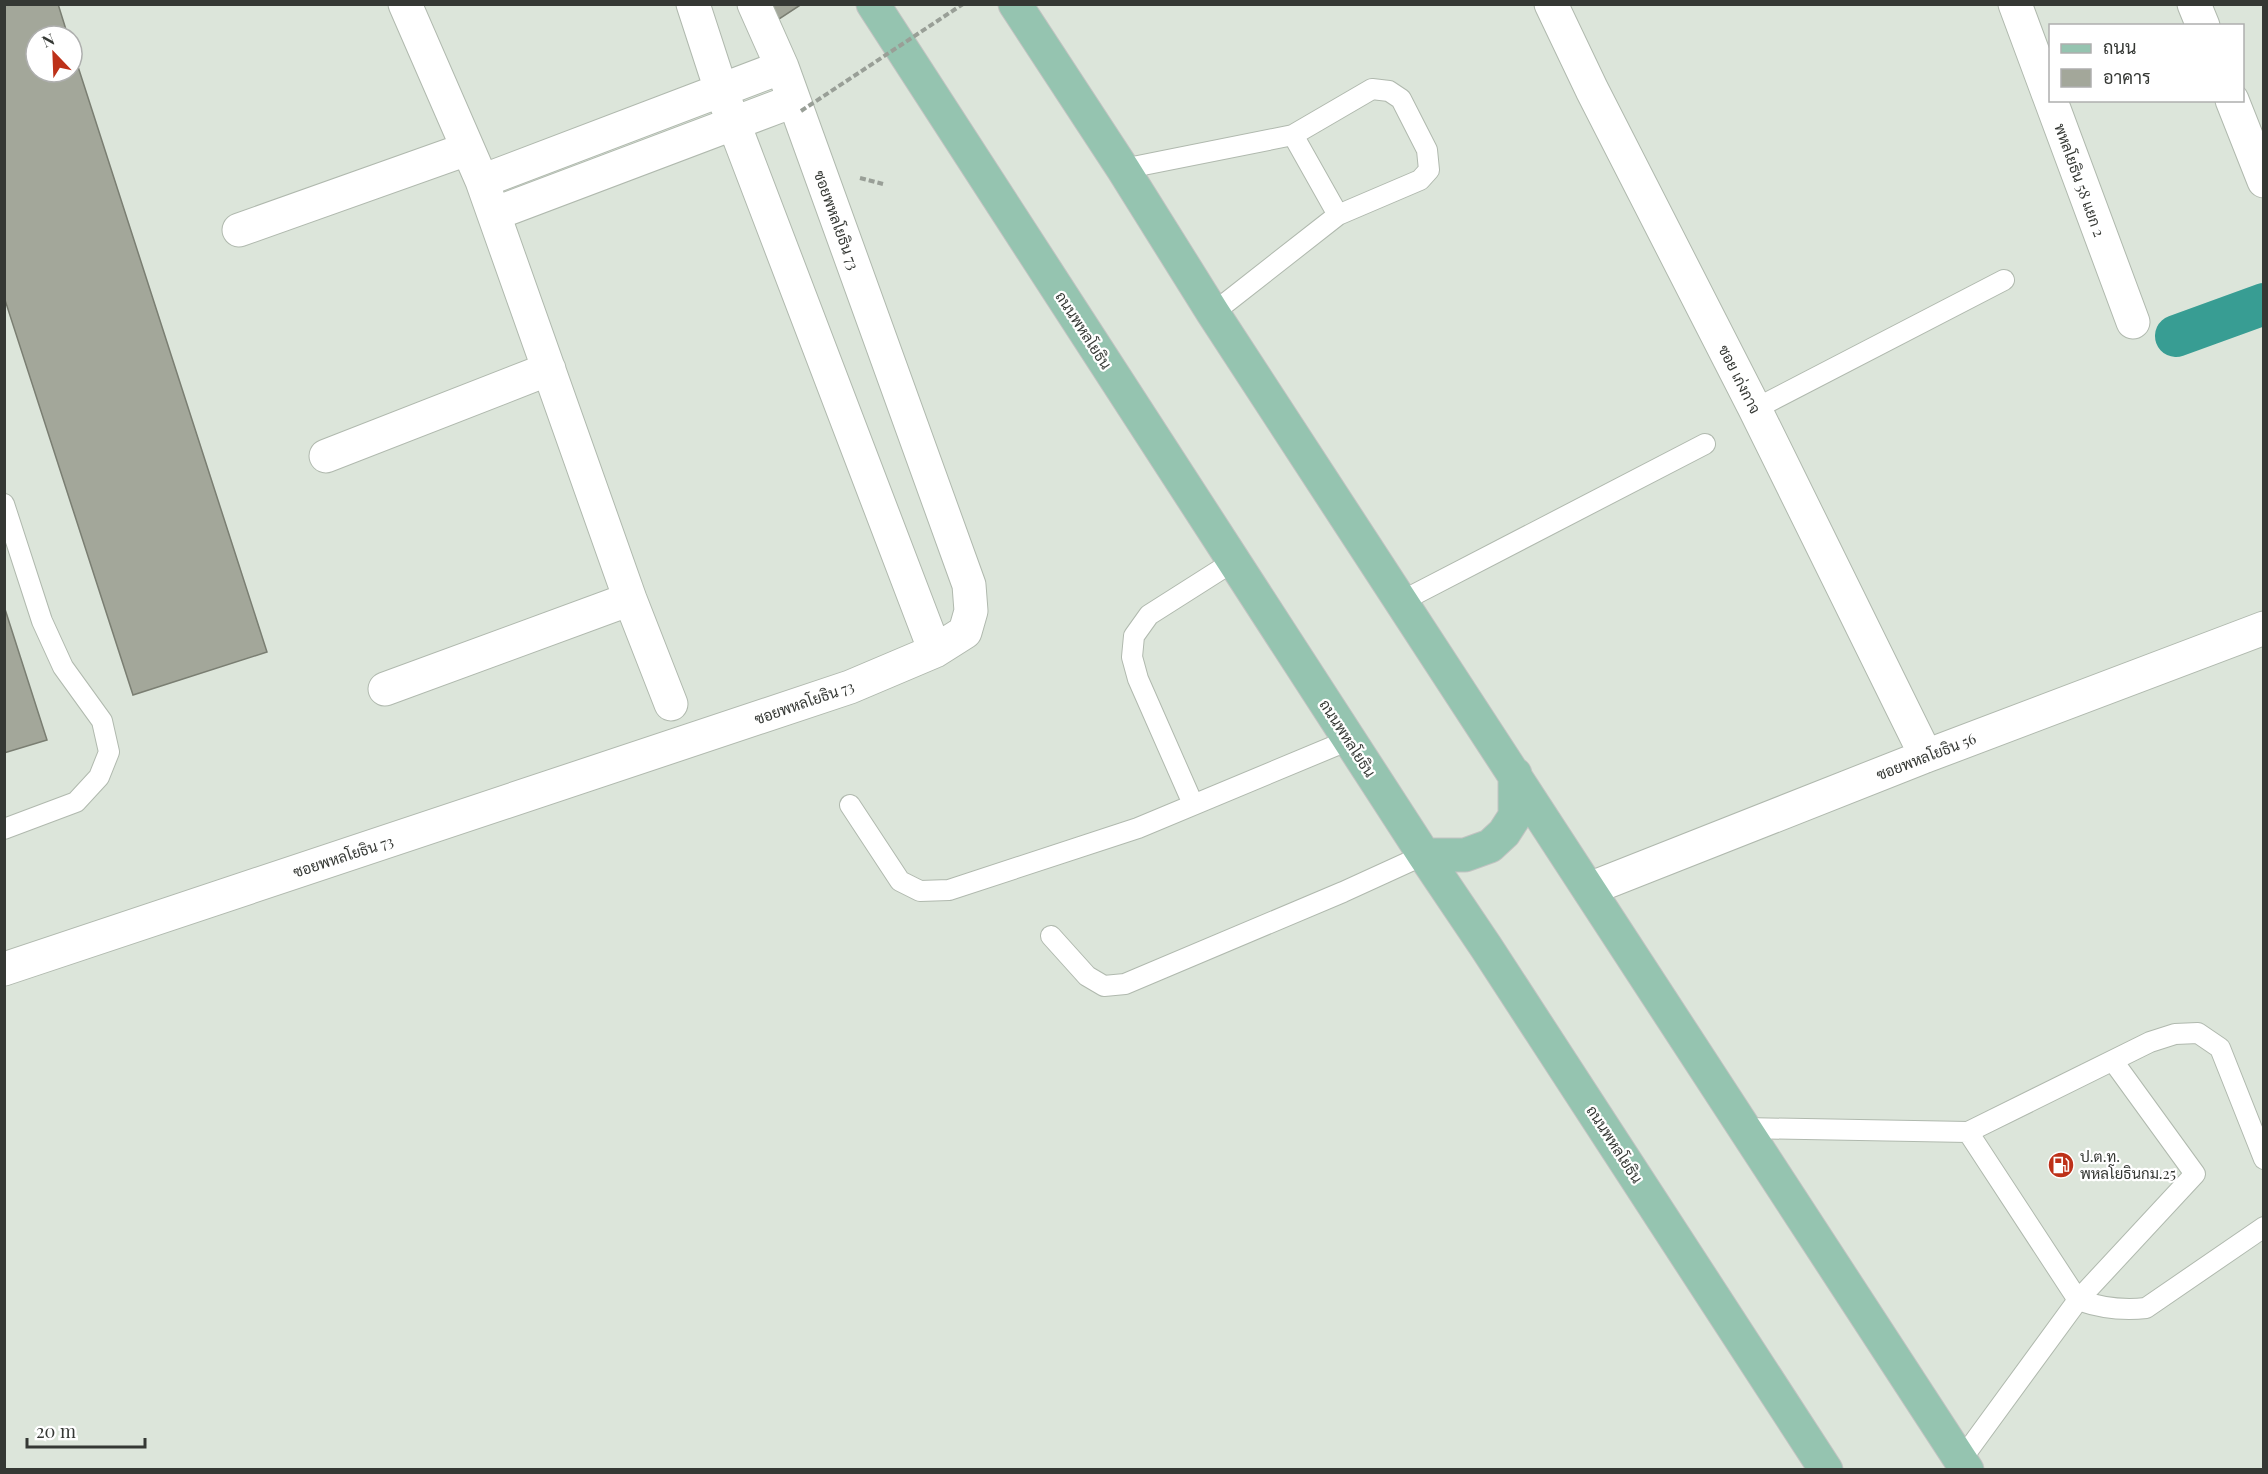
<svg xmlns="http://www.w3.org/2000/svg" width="2268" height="1474" font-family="'Playfair Display',Sarabun,serif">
	<rect width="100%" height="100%" fill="#dce5da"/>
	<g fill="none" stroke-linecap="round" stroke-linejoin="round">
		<path stroke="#389d93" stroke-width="42" d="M2176,336L2264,304"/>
	</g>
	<path fill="#a3a79a" stroke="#7a7e72" stroke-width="1.5" d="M4,4H58L68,36H36V72H72V48L267,652L133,695L4,297Z
		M761,4H802L773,23Z
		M4,606L47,740L4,753Z"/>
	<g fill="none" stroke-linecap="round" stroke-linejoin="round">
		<defs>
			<path id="service" d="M1293,135L1372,89L1389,91L1401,99L1427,150L1429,170L1420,180L1338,215
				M1123,169L1293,135L1338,215L1213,313
				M1755,409L2004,280
				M4,504L42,621L63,667L102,721L109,752L99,777L76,802L4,829
				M1402,601L1705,444
				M1193,804L1138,679L1132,657L1134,636L1149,615L1234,561
				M850,805L900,881L920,891L949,890L1138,828L1349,740
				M1051,936L1087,976L1104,986L1125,984L1343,892L1424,855
				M2113,1061L2195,1174L2078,1300C2101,1308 2121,1311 2146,1308L2264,1227
				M1745,1128L1968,1132L2078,1300L1961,1460
				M1968,1132L2150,1042L2175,1034L2198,1033L2220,1048L2264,1159"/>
			<path id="minor" d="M405,4L482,181L630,599L671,704
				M693,4L721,90L935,651
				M1551,4L1592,90L1755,409L1926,756
				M2015,4L2133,322
				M2194,4L2203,26
				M2232,100L2264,181
				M482,181L782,67
				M494,214L793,101
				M239,230L467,149
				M326,456L549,369
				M385,689L630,599
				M1589,889L1926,756L2264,628
				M4,969L850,687L935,651L965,632L971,611L969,585L782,67L754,4"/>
			<path id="primary" d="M873,4L1424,855L1486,947L1826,1470
				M1015,4L1123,169L1213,313L1967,1470
				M1424,855H1465L1490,846L1504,833L1515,816V774"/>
		</defs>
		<use href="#service" stroke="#b0b9ae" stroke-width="22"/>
		<use href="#minor" stroke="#b0b9ae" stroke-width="35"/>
		<use href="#primary" stroke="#c2c3c2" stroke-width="35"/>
		<path stroke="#999f97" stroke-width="4" stroke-dasharray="6 3" stroke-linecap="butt" d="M860,178L883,184"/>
		<use href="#service" stroke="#fff" stroke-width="20"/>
		<use href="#minor" stroke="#fff" stroke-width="33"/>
		<use href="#primary" stroke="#95c4b0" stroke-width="33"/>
		<path stroke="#999f97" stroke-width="4" stroke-dasharray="6 3" stroke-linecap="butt" d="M801,111L963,4"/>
	</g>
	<defs>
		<symbol id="fuel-disc" viewBox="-11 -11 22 22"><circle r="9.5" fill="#bd3119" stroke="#fff"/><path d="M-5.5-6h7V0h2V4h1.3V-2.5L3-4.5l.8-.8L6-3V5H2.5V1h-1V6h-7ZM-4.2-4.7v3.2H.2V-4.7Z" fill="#fff"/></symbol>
	</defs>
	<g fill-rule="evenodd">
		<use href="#fuel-disc" x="2046" y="1150" width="30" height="30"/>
	</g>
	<g text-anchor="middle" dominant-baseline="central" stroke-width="4.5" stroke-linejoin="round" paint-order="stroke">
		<g font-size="15" fill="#353834" stroke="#fff">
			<text transform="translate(2080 180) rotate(70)">พหลโยธิน 58 แยก 2</text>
			<text transform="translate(837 220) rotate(70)">ซอยพหลโยธิน 73</text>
			<text transform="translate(1084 330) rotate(57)">ถนนพหลโยธิน</text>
			<text transform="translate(1740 379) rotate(63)">ซอย เก่งกาจ</text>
			<text transform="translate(804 702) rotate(-19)">ซอยพหลโยธิน 73</text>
			<text transform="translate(1348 738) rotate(57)">ถนนพหลโยธิน</text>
			<text transform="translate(1926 756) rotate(-21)">ซอยพหลโยธิน 56</text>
			<text transform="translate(343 856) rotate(-18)">ซอยพหลโยธิน 73</text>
			<text transform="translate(1615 1144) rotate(57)">ถนนพหลโยธิน</text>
		</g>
		<g font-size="15" fill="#353834" stroke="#fff" text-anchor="start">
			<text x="2080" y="1156">ป.ต.ท.<tspan x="2080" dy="17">พหลโยธินกม.25</tspan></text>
		</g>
	</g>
	<rect width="2268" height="1474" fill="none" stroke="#353834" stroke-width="12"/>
	<rect x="2049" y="24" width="195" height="78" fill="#ffffff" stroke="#aeafae" stroke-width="1.5"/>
	<rect x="2061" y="44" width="30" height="9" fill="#95c4b0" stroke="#aeafae" stroke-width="1.5"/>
	<text x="2103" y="54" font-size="18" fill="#353834">ถนน</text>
	<rect x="2061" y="69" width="30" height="18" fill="#a3a79a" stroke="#aeafae" stroke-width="1.5"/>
	<text x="2103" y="84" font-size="18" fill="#353834">อาคาร</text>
	<g transform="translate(54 54) rotate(337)"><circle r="28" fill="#ffffff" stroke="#aeafae" stroke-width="1.5"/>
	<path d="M0-4.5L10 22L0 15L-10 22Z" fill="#bd3119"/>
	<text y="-9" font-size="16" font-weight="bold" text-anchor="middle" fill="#353834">N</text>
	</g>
	<path d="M27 1438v9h118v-9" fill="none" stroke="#353834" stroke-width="3"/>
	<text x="36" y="1438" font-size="18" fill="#353834" stroke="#ffffff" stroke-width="4.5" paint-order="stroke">20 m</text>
</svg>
